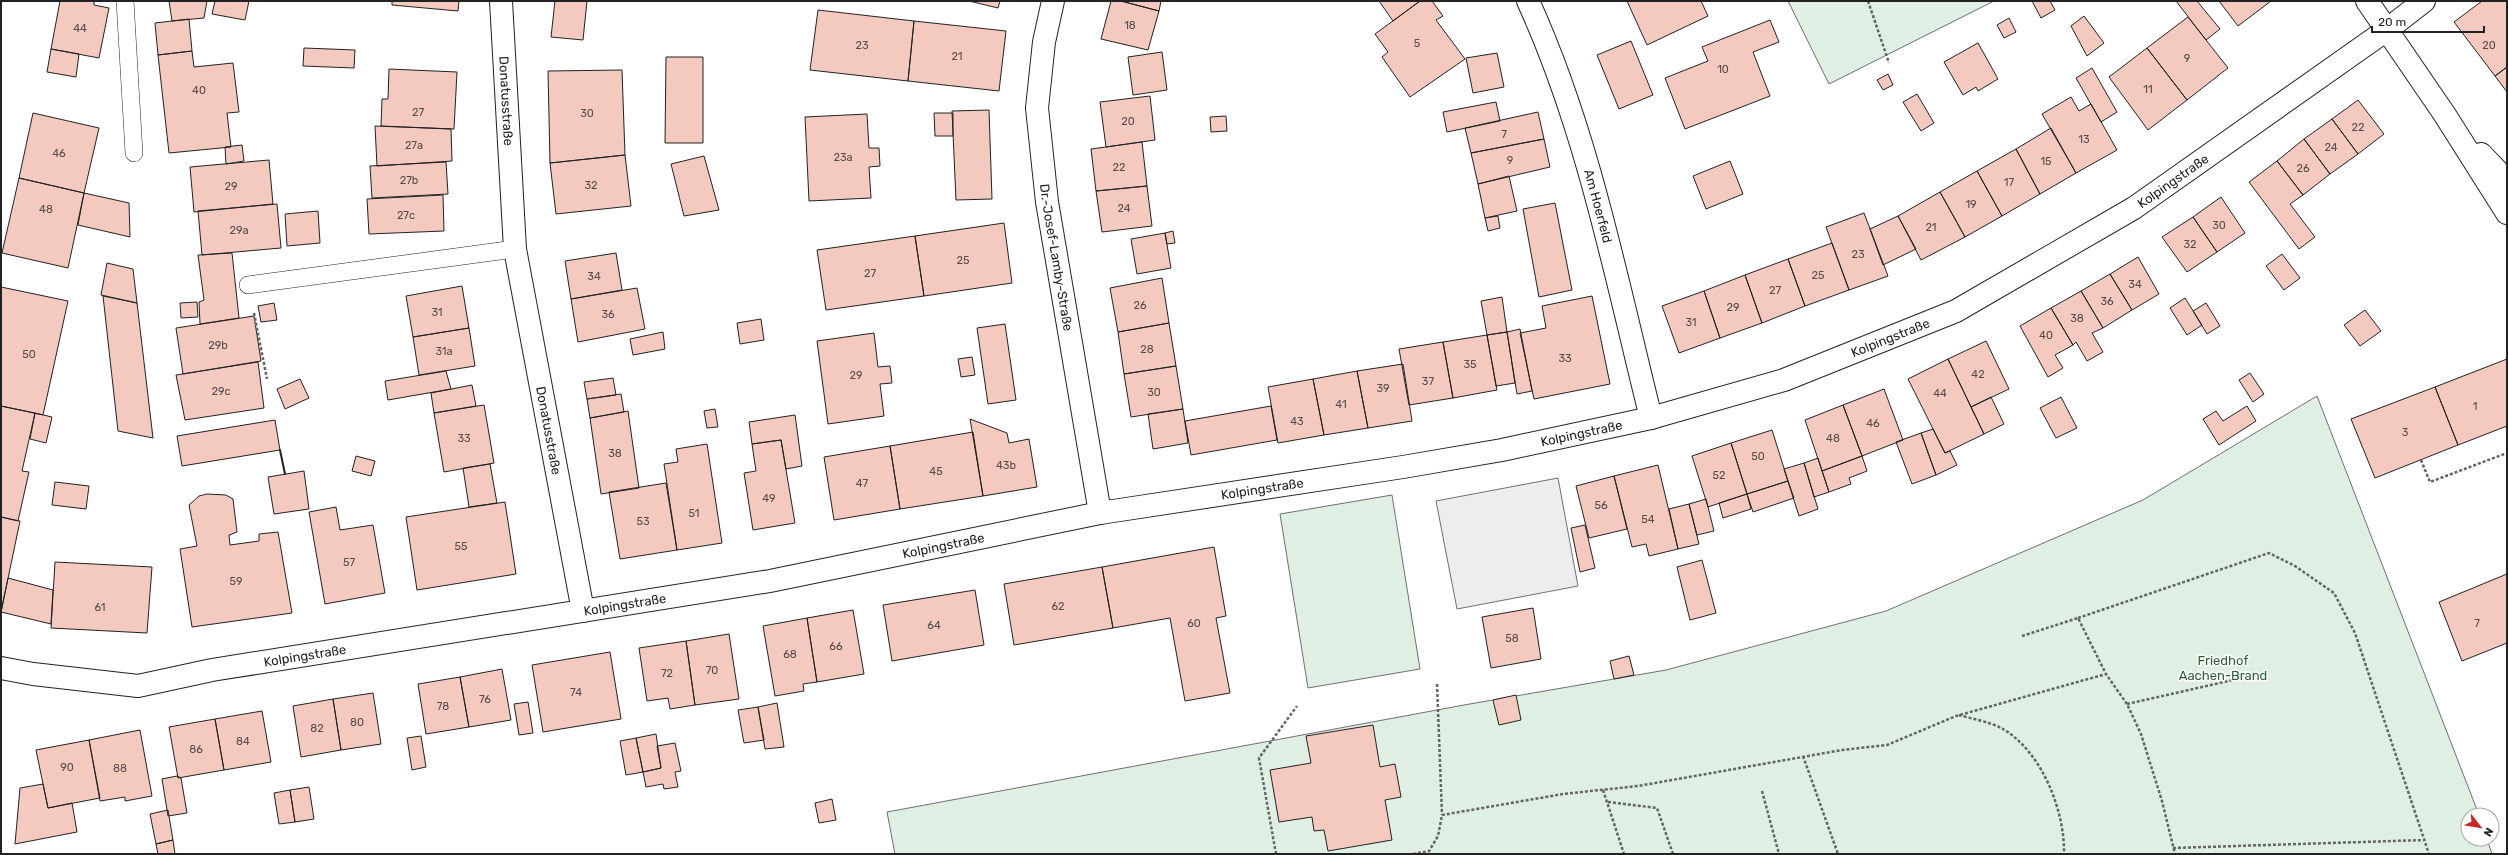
<svg xmlns="http://www.w3.org/2000/svg" width="2508" height="855" font-family="Rubik,sans-serif">
	<rect width="100%" height="100%" fill="#fff"/>
	<path fill="#e0efe3" stroke="#6f6f6f" d="M1788,1H1994L1829,84Z
		M2317,396L2479,815H2468V839H2487L2492,854H895L887,812L1464,705L1666,670L1886,611L2143,500Z
		M1392,495L1420,669L1308,688L1280,514Z"/>
	<path fill="#ededed" stroke="#6f6f6f" d="M1558,478L1578,586L1457,609L1436,501Z"/>
	<path fill="#f3c9c0" stroke="#222" d="M60,1H94V5L109,8L99,58L51,49Z
		M169,1H207L204,18L172,21Z
		M215,1H249L245,20L212,14Z
		M392,1H459L458,11L392,5Z
		M555,1H587L583,40L551,37Z
		M969,1H1000L998,8Z
		M1111,1H1121L1159,11L1148,50L1101,39Z
		M1121,1H1161L1159,11Z
		M1379,1H1420L1393,21Z
		M1420,1H1432L1443,16L1436,20L1465,59L1410,97L1382,57L1388,52L1375,34Z
		M1627,1H1701L1708,16L1647,45Z
		M2032,1H2050L2055,10L2041,18Z
		M2176,1H2197L2220,29L2206,40Z
		M2219,1H2271L2238,26Z
		M2482,1H2507V67L2495,76L2454,22Z
		M818,10L914,21L908,81L810,70Z
		M2084,16L2104,43L2087,56L2071,26Z
		M2188,17L2228,68L2187,100L2147,48Z
		M2009,18L2016,32L2004,38L1997,25Z
		M189,19L192,51L158,55L155,23Z
		M1770,20L1779,42L1753,52L1770,96L1685,129L1665,78L1708,61L1702,47Z
		M914,21L1006,31L999,91L908,81Z
		M1631,41L1653,95L1619,109L1597,55Z
		M1978,43L1998,79L1978,91L1976,87L1963,95L1944,62Z
		M304,48L355,50L354,68L303,66Z
		M2147,48L2187,100L2148,130L2109,77Z
		M51,49L79,54L76,77L47,72Z
		M192,51L194,67L233,63L239,112L227,113L231,147L169,153L158,55Z
		M1162,52L1167,90L1133,95L1128,57Z
		M1497,53L1504,87L1473,93L1466,58Z
		M666,57H703V143H665Z
		M2507,67V92L2495,76Z
		M2092,68L2117,112L2101,122L2076,78Z
		M389,69L457,72L454,129L381,126L382,99H388Z
		M622,70L625,155L550,163L548,71Z
		M1888,74L1893,85L1883,90L1877,80Z
		M1917,94L1934,123L1921,131L1903,102Z
		M1150,96L1155,140L1106,147L1100,102Z
		M2071,97L2079,111L2091,104L2117,150L2076,173L2042,114Z
		M2358,100L2384,134L2358,154L2332,119Z
		M1496,102L1500,121L1447,132L1443,112Z
		M989,110L992,199L956,200L952,111Z
		M1538,112L1544,139L1471,153L1465,128Z
		M33,113L99,128L84,193L19,178Z
		M934,113H953V136H935Z
		M867,114L869,148H879L880,166L869,167L871,198L809,201L805,117Z
		M1226,116L1227,131L1211,132L1210,117Z
		M2332,119L2358,154L2330,174L2304,139Z
		M375,126L451,129L452,161L377,166Z
		M2051,128L2076,173L2040,194L2016,149Z
		M1544,139L1550,167L1478,184L1471,153Z
		M2304,139L2330,174L2303,195L2277,161Z
		M1142,142L1147,186L1096,191L1091,149Z
		M242,145L244,161L226,164L225,147Z
		M2016,149L2040,194L2002,216L1977,171Z
		M625,155L631,206L556,214L550,163Z
		M704,156L719,210L684,216L671,164Z
		M269,160L273,204L194,212L190,167Z
		M1730,161L1743,194L1706,209L1693,176Z
		M2277,161L2303,195L2290,204L2315,237L2299,249L2249,182Z
		M446,162L448,194L372,198L370,166Z
		M1977,171L2002,216L1965,237L1940,192Z
		M1509,176L1517,211L1485,218L1478,184Z
		M19,178L84,193L68,268L2,253Z
		M1147,186L1152,226L1102,232L1096,191Z
		M1940,192L1965,237L1921,260L1898,216Z
		M84,193L129,203L130,237L78,225Z
		M443,195L444,231L369,234L367,199Z
		M2221,197L2245,233L2217,252L2193,217Z
		M1555,203L1572,290L1539,297L1523,209Z
		M277,204L281,248L202,255L198,211Z
		M318,211L320,243L287,246L285,214Z
		M1864,213L1888,276L1849,290L1826,227Z
		M1498,216L1500,228L1488,231L1485,218Z
		M1898,216L1916,249L1883,265L1870,229Z
		M2193,217L2217,252L2187,272L2162,237Z
		M1004,223L1012,283L924,296L915,236Z
		M1173,231L1175,243L1167,244L1165,233Z
		M1165,233L1171,268L1137,274L1131,239Z
		M915,236L924,296L826,310L817,250Z
		M1832,243L1849,290L1805,306L1788,259Z
		M232,253L239,318L200,324L199,302L204,300L198,255Z
		M616,253L622,290L571,299L565,261Z
		M2282,254L2300,278L2284,290L2266,266Z
		M2138,257L2159,294L2132,310L2110,274Z
		M1788,259L1805,306L1762,323L1745,275Z
		M107,263L133,269L137,303L101,295Z
		M2110,274L2132,310L2103,328L2081,291Z
		M1745,275L1762,323L1720,338L1704,291Z
		M1162,278L1169,323L1118,332L1110,288Z
		M462,286L469,328L413,337L406,296Z
		M1,287L68,301L43,415L1,406Z
		M637,288L645,329L578,342L571,299Z
		M1704,291L1720,338L1679,353L1662,306Z
		M2081,291L2103,328L2092,333L2103,352L2087,361L2076,342L2073,345L2051,308Z
		M103,296L137,303L153,438L118,431Z
		M1592,296L1610,384L1534,399L1520,333L1546,328L1542,306Z
		M1502,297L1507,332L1487,335L1481,301Z
		M2185,298L2202,325L2187,335L2170,308Z
		M197,302L198,317L181,318L180,303Z
		M274,303L277,320L261,322L258,306Z
		M2206,303L2220,326L2207,334L2193,311Z
		M2051,308L2073,345L2055,355L2063,368L2048,377L2020,326Z
		M2365,310L2381,331L2360,346L2344,325Z
		M254,316L261,361L183,374L176,328Z
		M761,319L764,340L740,344L737,323Z
		M1169,323L1176,366L1124,374L1118,332Z
		M1005,324L1016,400L988,404L977,328Z
		M469,328L475,366L419,375L413,337Z
		M1520,329L1532,391L1517,394L1507,332Z
		M663,332L665,349L633,355L630,339Z
		M1507,332L1515,383L1496,386L1487,335Z
		M874,333L878,367L890,366L892,383L880,384L884,416L828,424L817,341Z
		M1487,335L1497,390L1453,398L1443,342Z
		M1986,341L2009,389L1971,407L1948,359Z
		M1443,342L1453,398L1409,405L1399,349Z
		M972,357L975,375L961,377L958,359Z
		M1948,359L1984,434L1945,453L1908,379Z
		M2507,359V426L2458,445L2435,387Z
		M258,362L264,408L185,420L176,375Z
		M1403,364L1412,421L1368,428L1357,371Z
		M1176,366L1183,409L1131,417L1124,374Z
		M446,371L451,389L388,400L385,381Z
		M1357,371L1368,428L1324,435L1313,379Z
		M2250,373L2264,394L2253,402L2239,380Z
		M613,378L616,395L587,399L584,382Z
		M300,379L309,398L285,409L277,389Z
		M1313,379L1324,435L1278,443L1268,387Z
		M472,385L476,406L434,413L431,393Z
		M2435,387L2458,445L2375,478L2351,419Z
		M1884,389L1903,440L1862,456L1843,405Z
		M621,394L624,412L590,418L587,399Z
		M1991,397L2004,424L1984,434L1971,407Z
		M2061,397L2077,428L2056,438L2040,408Z
		M484,405L494,463L444,472L434,413Z
		M1843,405L1862,456L1822,471L1805,420Z
		M1,406L35,413L22,471L29,472L18,521L1,517Z
		M1271,406L1277,440L1191,455L1185,421Z
		M2247,406L2256,421L2219,445L2203,419L2216,411L2223,421Z
		M715,409L718,427L707,428L704,411Z
		M1183,409L1188,443L1153,449L1148,414Z
		M628,411L639,488L601,494L590,418Z
		M35,413L52,417L46,443L30,439Z
		M795,415L802,466L786,469L781,440L752,444L749,422Z
		M970,419L1007,433L1009,443L1029,439L1037,487L983,496Z
		M275,420L280,450L182,466L177,436Z
		M1933,429L1945,453L1950,451L1957,465L1936,475L1921,433Z
		M1772,430L1788,481L1747,494L1731,443Z
		M973,432L983,496L900,509L890,446Z
		M1921,433L1936,475L1912,484L1896,442Z
		M781,440L795,523L753,530L744,473L756,471L752,444Z
		M1731,443L1747,494L1708,507L1692,456Z
		M707,444L722,543L677,550L664,464L678,462L676,449Z
		M890,446L900,509L834,520L824,457Z
		M356,456L375,461L371,476L352,471Z
		M1862,456L1867,471L1849,478L1851,484L1829,492L1822,471Z
		M1818,458L1829,492L1814,497L1804,463Z
		M1804,463L1818,509L1799,516L1784,469Z
		M490,464L497,503L469,507L463,468Z
		M1658,465L1678,549L1649,556L1646,544L1632,547L1614,476Z
		M304,471L309,509L274,514L268,477Z
		M1614,476L1627,529L1589,538L1576,486Z
		M1788,481L1794,498L1753,512L1747,494Z
		M55,482L89,486L86,509L52,505Z
		M666,483L677,550L620,559L609,492Z
		M207,494L226,495L233,499L237,532L229,535L230,545L259,541V534L278,532L292,613L192,627L180,549L197,546L189,505L199,496Z
		M1747,494L1751,509L1723,518L1719,503Z
		M1706,499L1714,531L1697,535L1689,504Z
		M505,502L516,574L417,590L406,517Z
		M1689,504L1699,544L1678,549L1669,509Z
		M336,507L340,530L373,525L385,593L325,604L309,512Z
		M1,517L20,521L1,612Z
		M1585,525L1595,568L1580,572L1571,528Z
		M1214,547L1226,616L1216,618L1230,693L1185,701L1170,618L1113,628L1102,567Z
		M1702,560L1716,613L1690,620L1677,567Z
		M55,562L152,567L147,633L51,628Z
		M1102,567L1113,628L1014,645L1004,584Z
		M2507,574V643L2462,661L2439,602Z
		M8,578L53,590L51,624L1,612Z
		M975,590L984,645L892,661L883,605Z
		M1533,608L1541,659L1491,668L1482,617Z
		M853,610L864,674L817,682L807,618Z
		M807,618L817,682L803,684L804,691L775,696L763,626Z
		M729,634L739,699L695,705L686,641Z
		M686,641L695,705L670,709L668,698L647,701L639,648Z
		M610,652L621,719L543,732L532,665Z
		M1629,656L1634,675L1614,679L1610,661Z
		M502,669L511,720L469,727L460,677Z
		M460,677L469,727L426,734L418,684Z
		M373,693L381,744L341,750L333,699Z
		M1516,695L1521,720L1499,725L1493,700Z
		M333,699L341,750L301,757L293,706Z
		M528,702L533,733L519,735L514,704Z
		M777,703L784,747L765,749L758,707Z
		M758,707L764,740L744,743L738,710Z
		M262,711L271,762L224,770L215,719Z
		M215,719L224,770L178,778L169,727Z
		M1373,725L1380,767L1395,764L1401,797L1385,800L1392,840L1328,851L1324,830L1314,831L1312,817L1279,822L1270,770L1311,763L1306,736Z
		M140,730L152,796L125,801V797L100,801L89,740Z
		M656,734L661,768L643,772L636,738Z
		M421,736L426,767L412,770L407,738Z
		M636,738L643,772L626,775L620,741Z
		M89,740L100,798L48,808L36,750Z
		M675,743L681,771L675,772L678,787L664,789L663,784L646,787L643,772L661,768L657,746Z
		M177,776L181,778L187,813L168,816L162,779Z
		M43,784L48,808L72,803L77,832L15,844L20,788Z
		M309,787L314,819L295,822L290,790Z
		M290,790L295,822L279,824L274,793Z
		M832,799L836,820L819,823L815,803Z
		M168,810L173,840L156,844L150,814Z
		M173,840L175,854H158L156,844Z"/>
	<g fill="none" stroke-linecap="round" stroke-linejoin="round">
		<defs>
			<path id="service" d="M125,1L134,153
				M248,285L515,249"/>
			<g id="minor">
				<path id="s1" d="M501,1L515,249L583,611"/>
				<path id="s2" d="M1053,1L1044,42L1037,108L1047,202L1100,513"/>
				<path id="s3" d="M1528,1C1588,132 1616,278 1651,418"/>
				<path d="M2367,1L2445,115L2507,213"/>
				<path d="M2481,154L2507,181"/>
				<path id="s4" d="M1,668L33,674L138,686L212,670L770,581L1100,513L1403,467L1502,450L1651,418L1784,380L1956,311L2134,208L2388,29L2424,1"/>
			</g>
		</defs>
		<use href="#service" stroke="#222" stroke-width="18"/>
		<use href="#minor" stroke="#222" stroke-width="24"/>
		<path stroke="#646464" stroke-width="2.5" stroke-dasharray="3 2" stroke-linecap="butt" d="M1868,1L1889,63
			M254,313L267,379
			M2507,426V428
			M2421,460L2430,482L2507,453
			M2078,618L2269,553L2295,566L2334,593L2355,633L2429,854
			M2022,636L2078,618L2106,674L2127,704L2141,734L2162,801L2175,854
			M1437,684L1442,815
			M2127,704L2255,675
			M1959,715C1972,719 1991,722 2003,729C2042,752 2065,811 2064,854
			M1803,756L1838,854
			M1603,790L1624,854
			M1762,791L1779,854
			M1608,802L1657,808L1673,854
			M2173,848L2425,840
			M1276,854L1259,758L1297,706
			M1413,854L1429,851L1438,836L1442,815L1563,794L1638,786L1842,750L1887,745L1956,716L2106,674"/>
		<use href="#service" stroke="#fff" stroke-width="17"/>
		<use href="#minor" stroke="#fff" stroke-width="22"/>
		<path stroke="#222" stroke-width="2" d="M280,450L285,474"/>
	</g>
	<g text-anchor="middle" dominant-baseline="central" stroke-width="3" stroke-linejoin="round" paint-order="stroke">
		<g font-size="11" fill="#564c4a">
			<text x="1130" y="25">18</text>
			<text x="80" y="28">44</text>
			<text x="1417" y="43">5</text>
			<text x="862" y="45">23</text>
			<text x="2489" y="45">20</text>
			<text x="957" y="56">21</text>
			<text x="2187" y="58">9</text>
			<text x="1723" y="69">10</text>
			<text x="2148" y="89">11</text>
			<text x="199" y="90">40</text>
			<text x="418" y="112">27</text>
			<text x="587" y="113">30</text>
			<text x="1128" y="121">20</text>
			<text x="2358" y="127">22</text>
			<text x="1504" y="134">7</text>
			<text x="2084" y="139">13</text>
			<text x="414" y="145">27a</text>
			<text x="2331" y="147">24</text>
			<text x="59" y="153">46</text>
			<text x="843" y="157">23a</text>
			<text x="1510" y="160">9</text>
			<text x="2046" y="161">15</text>
			<text x="1119" y="167">22</text>
			<text x="2303" y="168">26</text>
			<text x="409" y="180">27b</text>
			<text x="2009" y="182">17</text>
			<text x="591" y="185">32</text>
			<text x="231" y="186">29</text>
			<text x="1971" y="204">19</text>
			<text x="1124" y="208">24</text>
			<text x="46" y="209">48</text>
			<text x="406" y="215">27c</text>
			<text x="2219" y="225">30</text>
			<text x="1931" y="227">21</text>
			<text x="239" y="230">29a</text>
			<text x="2190" y="244">32</text>
			<text x="1858" y="254">23</text>
			<text x="963" y="260">25</text>
			<text x="870" y="273">27</text>
			<text x="1818" y="275">25</text>
			<text x="594" y="276">34</text>
			<text x="2135" y="284">34</text>
			<text x="1775" y="290">27</text>
			<text x="2107" y="301">36</text>
			<text x="1140" y="305">26</text>
			<text x="1733" y="307">29</text>
			<text x="437" y="312">31</text>
			<text x="608" y="314">36</text>
			<text x="2077" y="318">38</text>
			<text x="1691" y="322">31</text>
			<text x="2046" y="335">40</text>
			<text x="218" y="345">29b</text>
			<text x="1147" y="349">28</text>
			<text x="444" y="351">31a</text>
			<text x="29" y="354">50</text>
			<text x="1565" y="358">33</text>
			<text x="1470" y="364">35</text>
			<text x="1978" y="374">42</text>
			<text x="856" y="375">29</text>
			<text x="1428" y="381">37</text>
			<text x="1383" y="388">39</text>
			<text x="221" y="391">29c</text>
			<text x="1154" y="392">30</text>
			<text x="1940" y="393">44</text>
			<text x="1341" y="404">41</text>
			<text x="2475" y="406">1</text>
			<text x="1297" y="421">43</text>
			<text x="1873" y="423">46</text>
			<text x="2405" y="432">3</text>
			<text x="464" y="438">33</text>
			<text x="1833" y="438">48</text>
			<text x="615" y="453">38</text>
			<text x="1758" y="456">50</text>
			<text x="1006" y="465">43b</text>
			<text x="936" y="471">45</text>
			<text x="1719" y="475">52</text>
			<text x="862" y="483">47</text>
			<text x="769" y="498">49</text>
			<text x="1601" y="505">56</text>
			<text x="694" y="513">51</text>
			<text x="1648" y="519">54</text>
			<text x="643" y="521">53</text>
			<text x="461" y="546">55</text>
			<text x="349" y="562">57</text>
			<text x="236" y="581">59</text>
			<text x="1058" y="606">62</text>
			<text x="100" y="607">61</text>
			<text x="1194" y="623">60</text>
			<text x="2477" y="623">7</text>
			<text x="934" y="625">64</text>
			<text x="1512" y="638">58</text>
			<text x="836" y="646">66</text>
			<text x="790" y="654">68</text>
			<text x="712" y="670">70</text>
			<text x="667" y="673">72</text>
			<text x="576" y="692">74</text>
			<text x="485" y="699">76</text>
			<text x="443" y="706">78</text>
			<text x="357" y="722">80</text>
			<text x="317" y="728">82</text>
			<text x="243" y="741">84</text>
			<text x="196" y="749">86</text>
			<text x="67" y="767">90</text>
			<text x="120" y="768">88</text>
		</g>
		<g font-size="13" fill="#222" stroke="#fff">
			<text stroke="none"><textPath href="#s1" startOffset="100">Donatusstraße</textPath></text>
			<text stroke="none"><textPath href="#s4" startOffset="2252">Kolpingstraße</textPath></text>
			<text stroke="none"><textPath href="#s3" startOffset="217">Am Hoerfeld</textPath></text>
			<text stroke="none"><textPath href="#s2" startOffset="259">Dr.-Josef-Lamby-Straße</textPath></text>
			<text stroke="none"><textPath href="#s4" startOffset="1928">Kolpingstraße</textPath></text>
			<text stroke="none"><textPath href="#s1" startOffset="433">Donatusstraße</textPath></text>
			<text stroke="none"><textPath href="#s4" startOffset="1604">Kolpingstraße</textPath></text>
			<text stroke="none"><textPath href="#s4" startOffset="1280">Kolpingstraße</textPath></text>
			<text stroke="none"><textPath href="#s4" startOffset="956">Kolpingstraße</textPath></text>
			<text stroke="none"><textPath href="#s4" startOffset="632">Kolpingstraße</textPath></text>
			<text stroke="none"><textPath href="#s4" startOffset="308">Kolpingstraße</textPath></text>
		</g>
		<g font-size="13" fill="#2f5e38" stroke="#fff">
			<text x="2223" y="660">Friedhof<tspan x="2223" dy="15">Aachen-Brand</tspan></text>
		</g>
	</g>
	<rect width="2508" height="855" fill="none" stroke="#222222" stroke-width="4"/>
	<g transform="translate(2480 827) rotate(121)"><circle r="19" fill="#ffffff" stroke="#a7a7a7"/>
	<path d="M0-3L7 15L0 10L-7 15Z" fill="#c62828"/>
	<text y="-6" font-size="11" font-weight="bold" text-anchor="middle" fill="#222222">N</text>
	</g>
	<path d="M2372 26v6h112v-6" fill="none" stroke="#222222" stroke-width="2"/>
	<text x="2378" y="26" font-size="12" fill="#222222" stroke="#ffffff" stroke-width="3" paint-order="stroke">20 m</text>
</svg>
